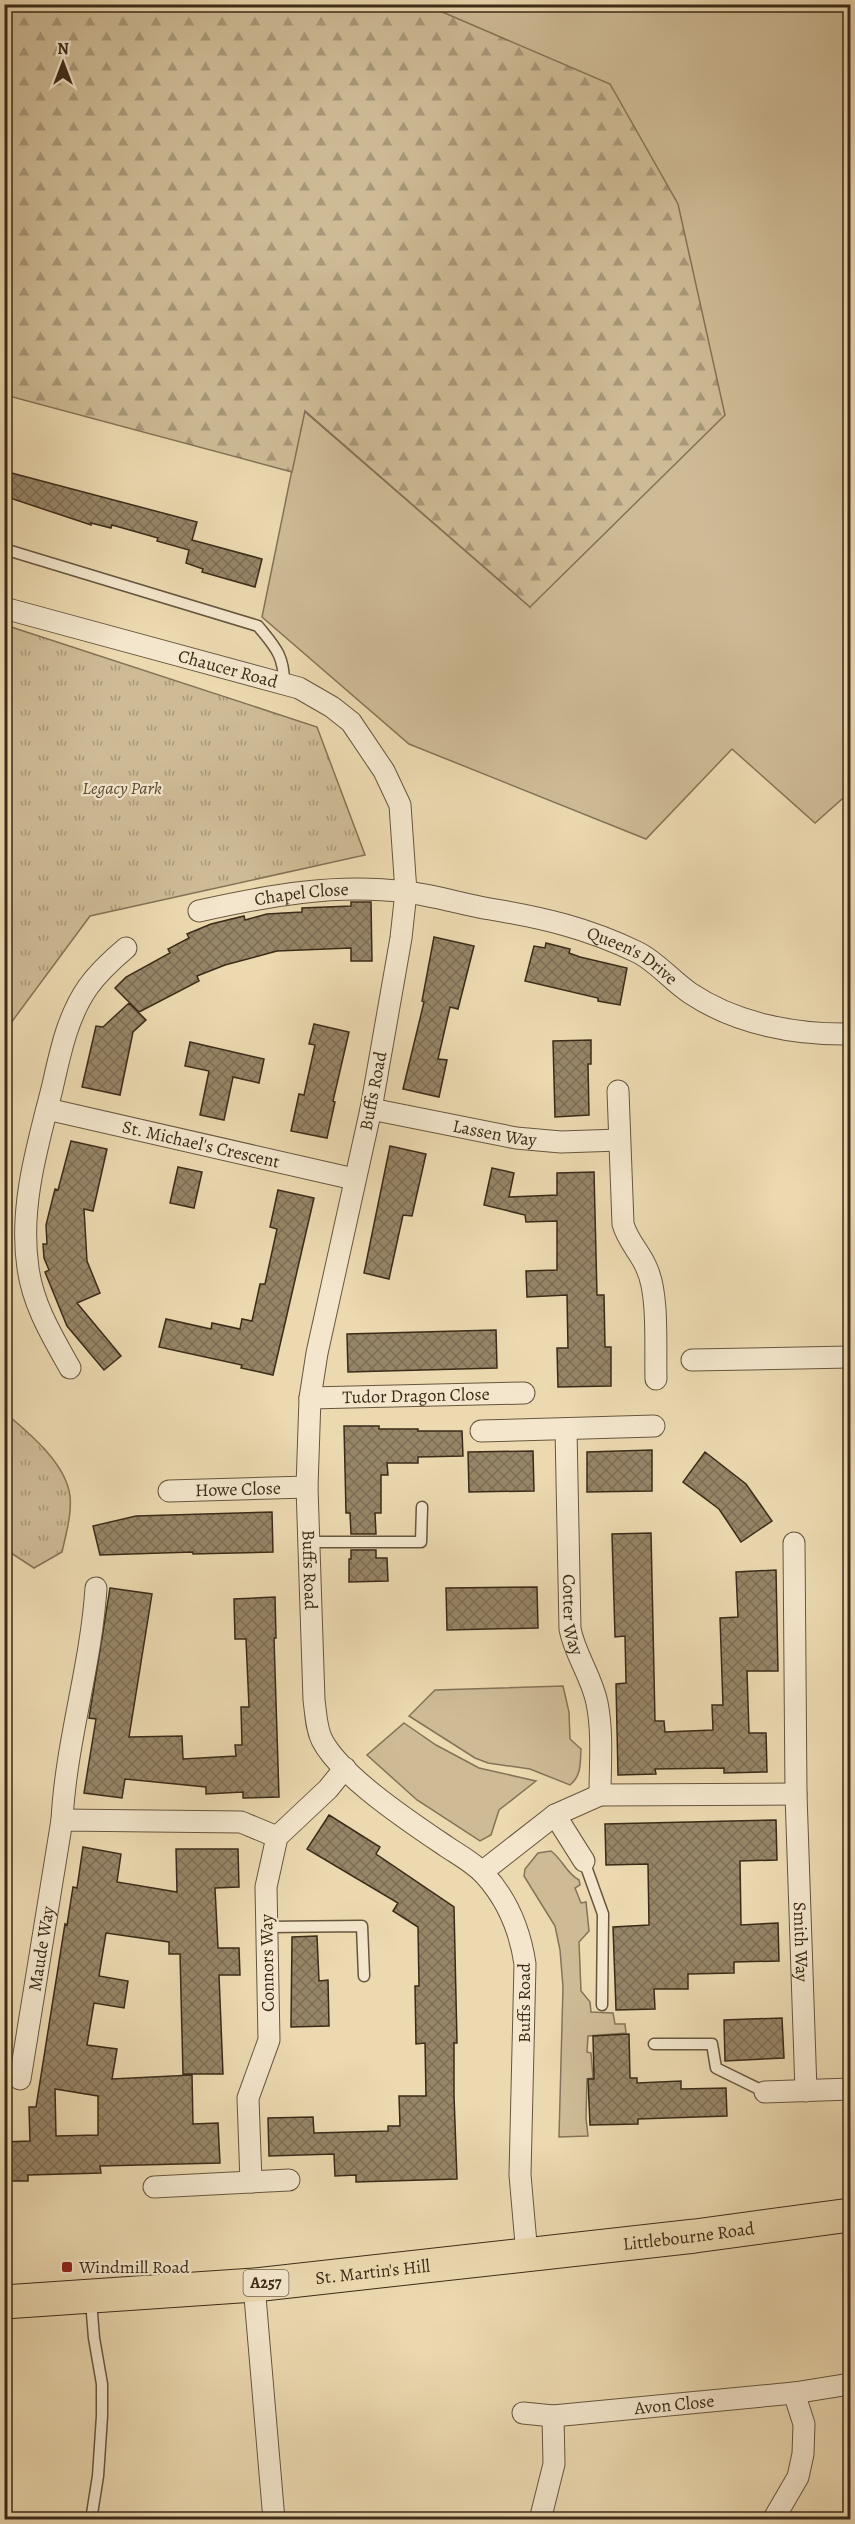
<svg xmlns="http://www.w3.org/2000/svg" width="855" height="2524" font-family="Alegreya,serif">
	<defs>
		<pattern id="forest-firs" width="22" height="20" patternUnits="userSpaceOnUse" patternTransform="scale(1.5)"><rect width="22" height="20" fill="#cebb96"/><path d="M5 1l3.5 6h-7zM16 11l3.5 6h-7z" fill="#a89879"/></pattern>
		<pattern id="park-tufts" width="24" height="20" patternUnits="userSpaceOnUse" patternTransform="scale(1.5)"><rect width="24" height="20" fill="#cebb96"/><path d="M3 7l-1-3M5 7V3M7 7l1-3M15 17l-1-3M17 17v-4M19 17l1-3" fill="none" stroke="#a89879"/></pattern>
		<pattern id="building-cross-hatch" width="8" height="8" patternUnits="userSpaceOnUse" patternTransform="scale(1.5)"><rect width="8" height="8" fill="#978567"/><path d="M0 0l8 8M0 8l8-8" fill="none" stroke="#7c6d54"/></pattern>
	</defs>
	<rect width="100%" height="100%" fill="#ecd9b0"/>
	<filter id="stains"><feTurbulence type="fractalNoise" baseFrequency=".00333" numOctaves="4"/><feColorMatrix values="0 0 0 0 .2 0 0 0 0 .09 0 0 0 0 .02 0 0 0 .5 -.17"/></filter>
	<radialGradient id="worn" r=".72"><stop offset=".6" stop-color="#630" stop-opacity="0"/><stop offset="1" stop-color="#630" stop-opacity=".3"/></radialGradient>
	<path fill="#cebb96" stroke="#847357" stroke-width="1.5" d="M417,5H850V792L815,823L732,749L646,839L409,744L262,617L304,411L530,607Z
		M563,1686L569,1712L570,1739L581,1749C580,1763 582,1775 570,1785L530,1769L488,1763L475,1758L409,1716L435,1690Z
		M404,1723L436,1745L479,1768L536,1781L499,1810L491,1835L480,1841L417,1800L367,1755Z
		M551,1851C563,1860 566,1873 579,1880L580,1885L575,1888L581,1903L586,1902L589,1931L579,1942L581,1991L590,2002L591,2012L613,2013L615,2024H625L626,2033L588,2036L587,2052L591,2053L593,2078L587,2079L586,2118L588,2136L559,2137L563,1987L560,1950L555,1926L524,1876L525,1869L538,1853Z"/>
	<path fill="url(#forest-firs)" stroke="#847357" stroke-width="1.5" d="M4,5H426L610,84L678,204L725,415L530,607L305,411L292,472L5,395Z"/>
	<path fill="url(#park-tufts)" stroke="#847357" stroke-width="1.5" d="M5,625L317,727L365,855L90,916L5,1031Z
		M4,1412C28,1432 66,1463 70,1496C72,1514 66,1534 62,1552L34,1568L5,1549Z"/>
	<path fill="url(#building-cross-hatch)" stroke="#3b2b18" stroke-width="1.5" fill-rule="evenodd" d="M4,471L197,522L192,540L262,559L255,587L202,572L203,569L186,563L189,550L157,541L158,538L112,525L111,528L91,523V525L4,496Z
		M351,902H371L372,961H351V948L277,951L225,965L197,976L199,981L139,1012L115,988L126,977L170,953L168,949L189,938L187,934L211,924L244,916L245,920L267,914L302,912V908L351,906Z
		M434,937L474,946L458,1009L450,1007L438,1059L447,1060L439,1097L403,1089L424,1002L422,1001Z
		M546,943L570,949L569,953L580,957L627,968L620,1005L598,1001V998L525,981L534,946L545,948Z
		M129,1003L146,1020L133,1032L120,1095L82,1087L96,1026L103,1027Z
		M314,1024L349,1032L333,1101L335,1102L327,1138L291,1131L299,1094L304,1095L315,1045L309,1044Z
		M591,1040V1064H588L589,1115L555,1117L553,1041Z
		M190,1042L264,1059L259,1083L233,1077L224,1120L200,1115L209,1071L185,1066Z
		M71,1141L107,1149L93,1211L84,1209L87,1261L100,1293L77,1303L121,1356L104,1370L67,1326L45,1272L49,1270L44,1258L43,1244H47L46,1225L55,1189L58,1190Z
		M390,1146L426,1154L412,1216L403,1215L389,1279L364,1273Z
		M178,1167L202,1172L194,1208L170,1203Z
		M492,1168L514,1173L509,1197L557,1195V1173L594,1172L597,1295H604L605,1347H611V1386L558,1387L557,1348H568L567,1295L527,1297L526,1271L557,1270V1221L526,1222L525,1215L484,1205Z
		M278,1190L314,1198L273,1375L241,1368L242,1365L159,1347L166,1319L211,1329L212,1323L240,1329L242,1319L252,1321L260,1284H265L277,1229L270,1227Z
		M496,1330L497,1368L348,1372L347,1334Z
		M344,1426H379V1429H418V1431H462L463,1456L418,1457V1463H387L388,1475H381V1513H375L376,1534H351L350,1513H346Z
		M652,1450V1491L587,1492V1452Z
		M533,1451L534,1491L469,1492L468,1452Z
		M705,1452L746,1484L772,1521L741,1542L719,1509L683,1482Z
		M272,1512L273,1552L193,1554V1552L100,1555L93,1526L136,1516Z
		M651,1533L655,1721H664L665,1732L713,1730L712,1705H723L720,1618L738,1617L736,1572L776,1570L778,1671H747L749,1733H766L767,1772L724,1773V1768L655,1769L656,1774L618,1775L616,1684L626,1683L625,1636L615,1637L612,1534Z
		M351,1550H376V1558H387L388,1581L349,1582V1559H351Z
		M537,1587L538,1628L447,1630L446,1588Z
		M110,1588L152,1594L129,1737L182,1736L183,1759L236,1756L235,1745H242L241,1707H249L246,1639H235L234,1599L275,1597L276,1638H274L279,1797L243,1798V1792L206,1794V1787L125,1779L122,1798L84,1793L96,1719L89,1718Z
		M329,1815L380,1847L376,1854L454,1907L457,2043H454V2095L457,2179L356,2182V2175L335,2176L334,2154L269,2156L268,2118L313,2117L314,2133L388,2131V2126H400L399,2096H426L425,2043L416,2044L415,1986H419L418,1927L393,1911L398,1903L307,1849Z
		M776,1820L777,1860L740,1861L741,1925L778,1923L779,1961L734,1962V1973L688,1974V1989H654L655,2009L616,2010L613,1927L649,1925L648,1864L606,1865L605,1824Z
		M83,1847L121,1854L117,1882L177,1892L176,1849H238L239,1887L215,1888L218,1948H239L240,1975H219L223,2074H183L180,1954H169V1942L106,1933L99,1976L128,1981L124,2008L94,2003L87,2045L117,2049L112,2079L192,2075L193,2124L218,2123L220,2163L100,2166L101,2173L28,2175V2181H4V2142L30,2141L29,2107H36L65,1924L67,1925L73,1887L77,1888ZM55,2089L98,2096V2135L56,2136Z
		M317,1936L319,1981L328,1980L329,2026L291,2027L292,1937Z
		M782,2018L784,2058L725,2061L724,2020Z
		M629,2034L630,2078H637V2083L681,2081V2089L726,2088L727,2116L638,2119V2124L590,2125L588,2079H594L593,2036Z"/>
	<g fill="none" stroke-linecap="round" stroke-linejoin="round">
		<defs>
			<path id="service" d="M4,549L258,626C275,647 284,655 284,683
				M309,1542H421L422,1507
				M584,1861L603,1914L602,2005
				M267,1927L362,1926L364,1976
				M654,2044H712L716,2068L765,2092
				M91,2520L98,2476L102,2416V2384L94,2338L91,2301"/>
			<g id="minor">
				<path id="s1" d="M4,608L299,688L332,707L351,722L384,771L400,805L406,892L401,938L371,1109L317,1353L310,1398L307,1487L314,1700C316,1714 316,1728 322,1740C340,1776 413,1824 447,1847C459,1855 474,1863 484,1874C507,1899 520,1930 525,1964L520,2175L527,2255"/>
				<path id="s2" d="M199,911C267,896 335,883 405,892C433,895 461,904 490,909C544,918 587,928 637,952C656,961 672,981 690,993C736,1024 796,1035 850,1034"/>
				<path d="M618,1091L623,1224C628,1242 641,1253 647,1269C659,1295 655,1349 656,1379"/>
				<path id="s3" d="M47,1109L354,1179"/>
				<path id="s4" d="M371,1109L516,1138L561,1142L619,1140"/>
				<path d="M692,1360L850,1357"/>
				<path d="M70,1368C52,1336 33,1305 28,1268C19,1208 37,1147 52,1089C60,1054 67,1017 88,987C98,973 113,959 126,948"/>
				<path id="s5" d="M310,1398L524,1393"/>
				<path id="s6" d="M566,1429L570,1629C575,1655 592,1677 597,1703C603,1733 600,1765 600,1795"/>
				<path d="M481,1431L654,1426"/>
				<path id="s7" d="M169,1491L307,1487"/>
				<path id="s8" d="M794,1543L796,1794L806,2091"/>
				<path d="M555,1815L584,1861"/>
				<path d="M62,1820C66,1742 91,1666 96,1588"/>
				<path d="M482,1872L555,1815L600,1795L796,1794"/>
				<path id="s9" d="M20,2079L62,1820L241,1822L277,1837"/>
				<path d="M765,2092L850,2089"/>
				<path d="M251,2182L248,2098L269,2040L266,1887L277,1837L328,1789L345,1768"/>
				<path d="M154,2187L289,2180"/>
				<path d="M254,2285L274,2520"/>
				<path id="s10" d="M523,2413L553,2416L794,2393L850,2384"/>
				<path d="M540,2520L554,2464L553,2416"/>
				<path d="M773,2520L798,2477L803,2454L804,2424L794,2393"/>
			</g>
			<g id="primary">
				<path id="s11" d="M4,2302L254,2285L695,2236L850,2215"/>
			</g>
		</defs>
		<use href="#service" stroke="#67563e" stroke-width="13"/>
		<use href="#minor" stroke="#67563e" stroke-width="23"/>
		<use href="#primary" stroke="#3b2b18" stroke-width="35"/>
		<use href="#service" stroke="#f3e6cc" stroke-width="10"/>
		<use href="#minor" stroke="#f3e6cc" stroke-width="21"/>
		<use href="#primary" stroke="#ecd9b0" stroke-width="33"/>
	</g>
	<rect fill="#8f2418" stroke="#f3e6cc" stroke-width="2" x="61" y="2261" width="12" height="12" rx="3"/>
	<g text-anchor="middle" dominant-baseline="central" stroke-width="4.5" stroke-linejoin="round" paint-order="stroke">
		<rect fill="#f3e6cc" stroke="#72634e" stroke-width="1.5" x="243.5" y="2270" width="45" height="26" rx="4.5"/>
		<g font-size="16" font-weight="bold" fill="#3b2b18">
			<text x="266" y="2283">A257</text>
		</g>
		<g font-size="18" fill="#3b2b18" stroke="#f3e6cc">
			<text stroke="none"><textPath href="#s1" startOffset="232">Chaucer Road</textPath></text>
			<text stroke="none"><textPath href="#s2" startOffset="104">Chapel Close</textPath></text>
			<text stroke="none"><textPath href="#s2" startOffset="446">Queen's Drive</textPath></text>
			<text transform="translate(373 1091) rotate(-79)">Buffs Road</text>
			<text stroke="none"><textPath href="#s4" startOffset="126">Lassen Way</textPath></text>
			<text stroke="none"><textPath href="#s3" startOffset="158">St. Michael's Crescent</textPath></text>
			<text stroke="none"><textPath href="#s5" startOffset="106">Tudor Dragon Close</textPath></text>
			<text stroke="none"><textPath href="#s7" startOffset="69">Howe Close</textPath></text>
			<text stroke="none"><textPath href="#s1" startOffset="1239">Buffs Road</textPath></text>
			<text stroke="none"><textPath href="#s6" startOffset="186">Cotter Way</textPath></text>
			<text stroke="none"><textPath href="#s8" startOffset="399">Smith Way</textPath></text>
			<text stroke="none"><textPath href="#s9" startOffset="132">Maude Way</textPath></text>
			<text transform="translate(267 1963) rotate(-91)">Connors Way</text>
			<text transform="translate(524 2003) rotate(-90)">Buffs Road</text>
			<text stroke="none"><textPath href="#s11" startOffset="688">Littlebourne Road</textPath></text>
			<text stroke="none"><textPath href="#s11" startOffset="370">St. Martin's Hill</textPath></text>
			<text stroke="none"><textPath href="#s10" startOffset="152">Avon Close</textPath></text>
		</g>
		<g font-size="18" font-style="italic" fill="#584831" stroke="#f3e6cc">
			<text x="122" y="788">Legacy Park</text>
		</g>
		<g font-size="18" fill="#3b2b18" stroke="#f3e6cc" text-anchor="start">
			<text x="79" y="2267">Windmill Road</text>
		</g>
	</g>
	<rect width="855" height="2524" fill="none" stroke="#ecd9b0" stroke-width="24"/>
	<rect x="6" y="6" width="843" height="2512" fill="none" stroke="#3b2b18" stroke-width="3"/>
	<rect x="12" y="12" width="831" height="2500" fill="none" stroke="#3b2b18" stroke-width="1.5"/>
	<g transform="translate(63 63)" stroke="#f3e6cc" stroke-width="4.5" paint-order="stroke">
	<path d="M0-4.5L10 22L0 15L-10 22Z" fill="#3b2b18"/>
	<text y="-9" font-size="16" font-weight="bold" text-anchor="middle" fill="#3b2b18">N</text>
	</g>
	<rect width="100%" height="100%" filter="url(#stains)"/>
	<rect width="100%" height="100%" fill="url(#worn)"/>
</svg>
